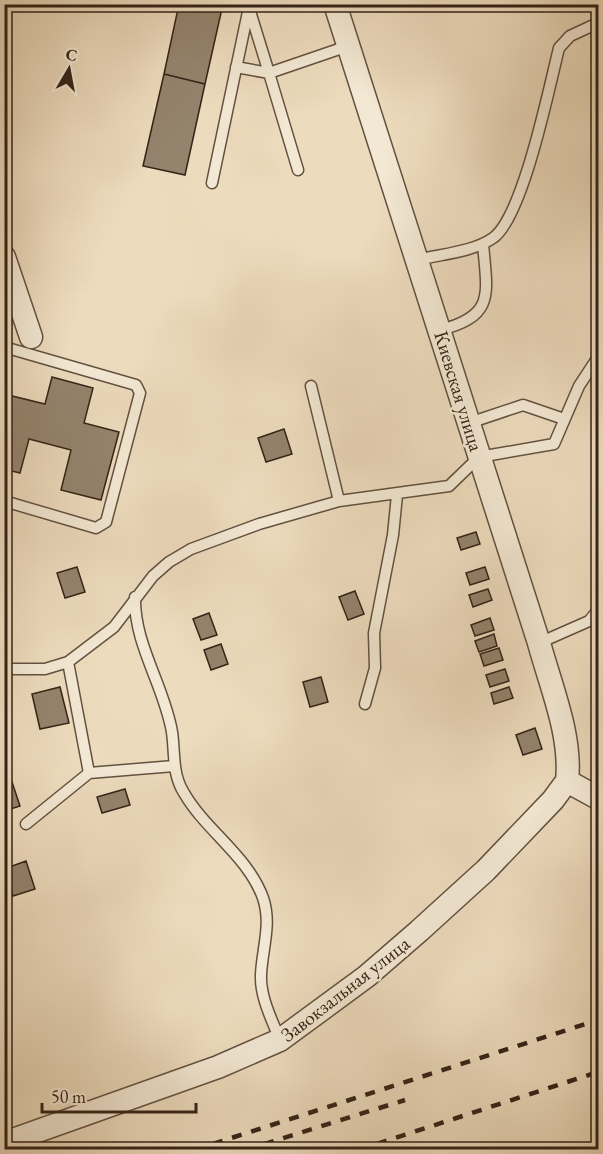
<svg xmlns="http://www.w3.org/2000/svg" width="603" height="1154" font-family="'EB Garamond',serif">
	<rect width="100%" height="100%" fill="#eddbbd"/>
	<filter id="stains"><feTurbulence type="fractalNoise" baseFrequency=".00333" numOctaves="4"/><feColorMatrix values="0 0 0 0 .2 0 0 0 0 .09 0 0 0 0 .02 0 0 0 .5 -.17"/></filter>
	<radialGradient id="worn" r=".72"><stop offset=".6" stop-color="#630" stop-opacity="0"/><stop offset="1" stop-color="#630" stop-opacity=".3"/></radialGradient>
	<path fill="#94836d" stroke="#332317" stroke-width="1.5" d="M179,4H223L205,84L164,74Z
		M164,74L205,84L185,175L143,166Z
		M52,377L93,388L84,423L119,432L101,500L61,490L71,450L29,439L20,473L4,469V394L45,404Z
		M284,429L292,454L266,462L258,438Z
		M476,532L480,544L461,550L457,538Z
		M77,567L85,592L65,598L57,573Z
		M485,567L489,579L470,585L466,573Z
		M488,589L492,600L473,607L469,595Z
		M355,591L364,614L348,620L339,597Z
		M209,613L217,635L201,640L193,619Z
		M490,618L494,630L475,636L471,625Z
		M494,634L497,646L479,652L475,641Z
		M221,644L228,664L211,670L204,650Z
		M499,648L503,660L484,666L480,654Z
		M505,669L509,681L490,687L486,675Z
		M321,677L328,702L310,707L303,682Z
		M60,687L69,723L40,729L32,694Z
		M509,687L513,698L494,704L491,693Z
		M535,728L542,749L523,755L516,735Z
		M12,782L20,806L4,811V785Z
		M125,789L130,805L102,813L97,797Z
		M26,861L35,889L13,896L4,869Z"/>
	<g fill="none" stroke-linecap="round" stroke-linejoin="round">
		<defs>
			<path id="lane" d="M249,8L269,73L348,46
				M236,67L269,73L298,170
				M212,183L249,7
				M418,260C441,254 473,252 493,238C523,217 549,88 559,48L570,36L598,23
				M440,330C496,316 487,293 483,244
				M4,347L136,385L140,393L106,522L96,528L4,501
				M311,386L339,501
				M469,423L523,405L564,419
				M135,597C134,645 164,685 172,732C175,753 172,774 184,793C206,831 248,856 263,898C272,924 262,949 261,975C260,997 272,1020 280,1040
				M539,643L589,621L598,610
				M68,662L89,773
				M4,669H45L68,662L114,627L153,576L169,562L191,549L259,524L339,501L449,486L479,457L554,444L579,386L598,357
				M365,704L375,668L374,633L393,535L397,495
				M26,824L89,773L174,766"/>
			<path id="street" d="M335,4L539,643C551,687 572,736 567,781
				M4,257L31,337
				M567,781L598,798
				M4,1143L218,1067L280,1040L367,976L419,931L486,870L553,800L567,781"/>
		</defs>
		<use href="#lane" stroke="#625140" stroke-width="13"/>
		<use href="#street" stroke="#625140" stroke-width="25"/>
		<use href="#lane" stroke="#f3e8d4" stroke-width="10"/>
		<use href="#street" stroke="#f3e8d4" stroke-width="22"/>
		<path stroke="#332317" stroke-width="4.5" stroke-dasharray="10 10" stroke-linecap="butt" d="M194,1150L598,1020
			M245,1150L405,1100
			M358,1150L598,1072"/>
	</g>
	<g text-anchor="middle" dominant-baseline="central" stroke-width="5" stroke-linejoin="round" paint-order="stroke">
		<g font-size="20" fill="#332317" stroke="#f3e8d4">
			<text transform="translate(459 391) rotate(73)">Киевская улица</text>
			<text transform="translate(345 989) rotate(-38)">Завокзальная улица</text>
		</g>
	</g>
	<rect width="603" height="1154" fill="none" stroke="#eddbbd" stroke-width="24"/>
	<rect x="6" y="6" width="591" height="1142" fill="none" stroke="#332317" stroke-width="3"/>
	<rect x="12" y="12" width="579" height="1130" fill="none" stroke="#332317" stroke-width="1.5"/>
	<g transform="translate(69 69) rotate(10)" stroke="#f3e8d4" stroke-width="4.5" paint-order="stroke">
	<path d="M0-4.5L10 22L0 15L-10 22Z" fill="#332317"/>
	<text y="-9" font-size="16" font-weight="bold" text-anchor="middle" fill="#332317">С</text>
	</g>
	<path d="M42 1103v9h154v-9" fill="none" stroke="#332317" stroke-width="3"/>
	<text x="51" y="1103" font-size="18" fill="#332317" stroke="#f3e8d4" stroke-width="4.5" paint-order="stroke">50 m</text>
	<rect width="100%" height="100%" filter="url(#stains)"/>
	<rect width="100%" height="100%" fill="url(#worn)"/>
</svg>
